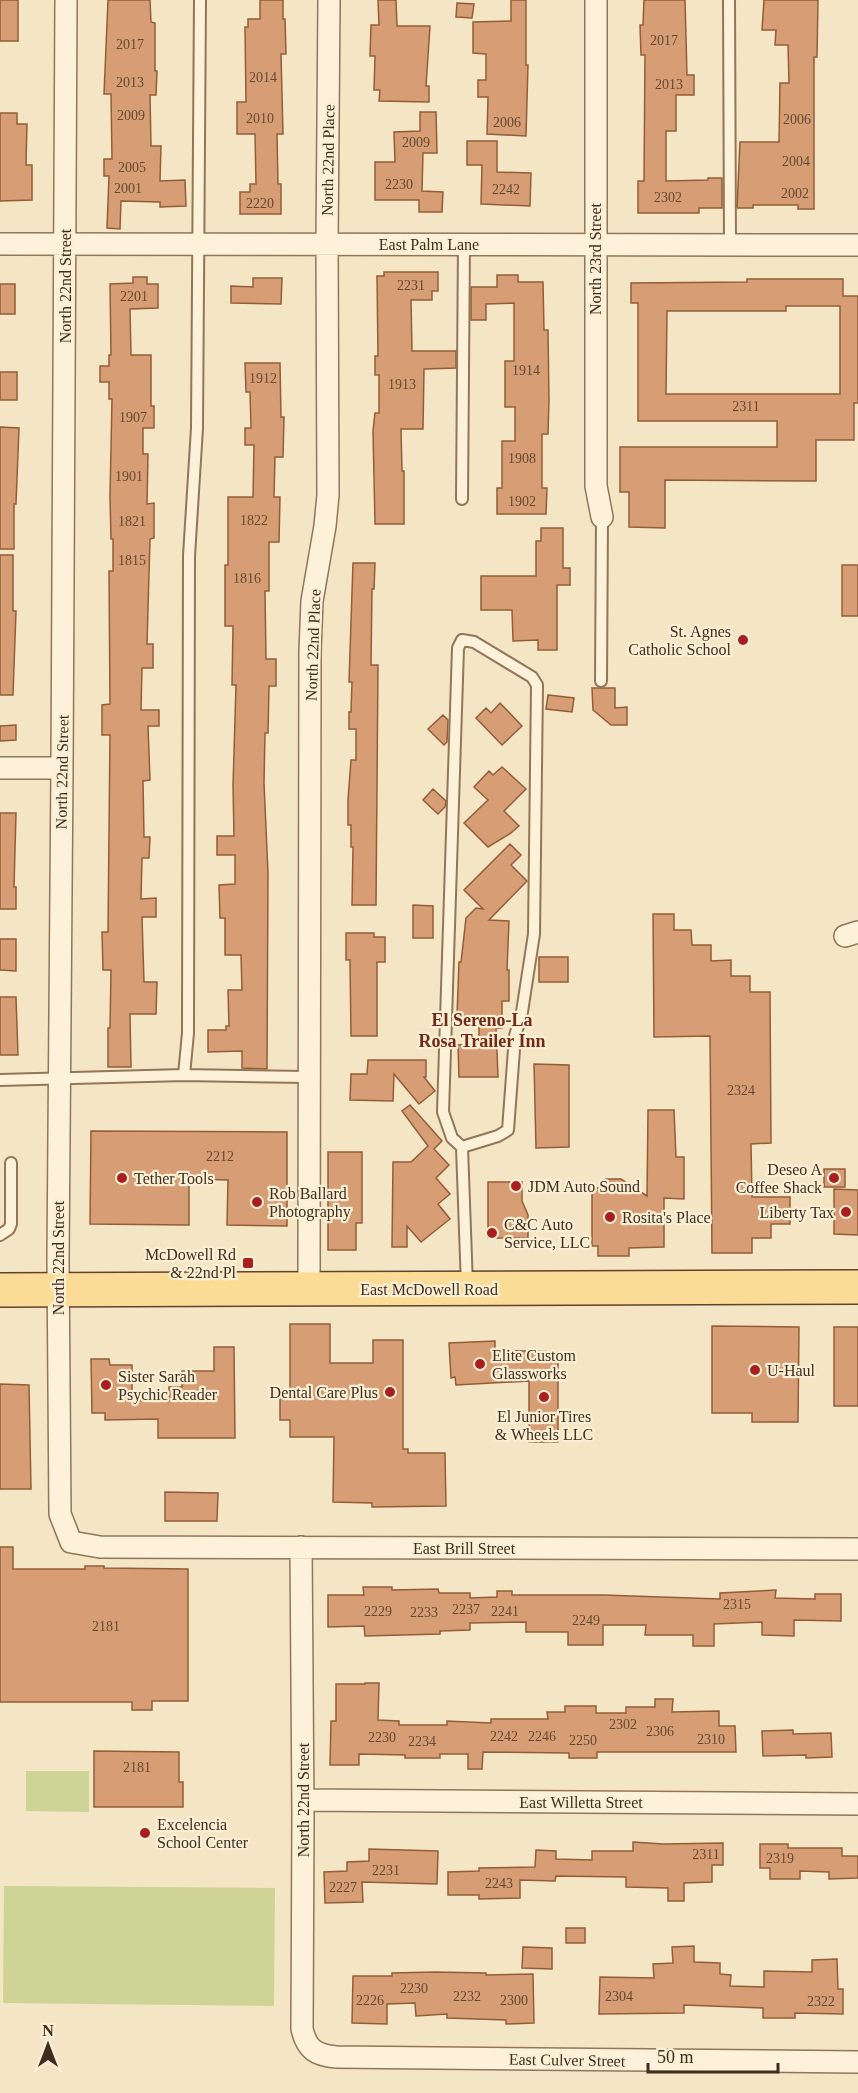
<svg xmlns="http://www.w3.org/2000/svg" width="858" height="2093" font-family="'Times New Roman',serif">
	<rect width="100%" height="100%" fill="#f4e5c4"/>
	<path fill="#cdd495" d="M26,1771H89V1812L26,1811Z
		M4,1886L275,1888L274,2006L3,2003Z"/>
	<path fill="#d79d75" stroke="#945d39" stroke-width="1.5" fill-rule="evenodd" d="M0,0H18V41H0Z
		M108,0H150L151,22L155,23V71H157L156,95H150L151,146H161L160,181L185,180L186,206L160,207V202L121,201L120,229L107,228L109,176H104V159H112L111,94H104Z
		M260,0H283V19H285L286,54H281L283,134H277L278,184H281V214H240V192H250V184H256L255,134H237V102H246L245,27H248V19H260Z
		M378,0H396L397,26H430L426,86H429V102L379,101L380,90H374L375,56H370L371,25H379Z
		M511,0H526V65H528L526,136L487,134L488,97H478V80H486V54L473,53V22L511,21Z
		M644,0H685L687,75H694V95H676V131H666V181L708,180V178H722V208H699V213H638V181H644L645,55H641L640,25H643Z
		M764,0H818L817,57H814V209H798V205H753V208H737L740,142H779L780,83H789L788,45H775L776,30H762Z
		M457,3L474,4L472,18L456,17Z
		M420,112H436L437,153H423L422,191L443,192L442,212H419V200H375V162H395L394,132L420,131Z
		M0,113H17V124H27L26,165H32V200L0,201Z
		M467,141H497V172L531,173L530,206L481,204L482,165H467Z
		M384,272H438V291H432V300H411L412,351H456V368L424,369L423,429H401L402,471H404V524H375L373,431L375,413H379V375H375V356H378L377,276H384Z
		M497,275H518V282H543L544,330H548L549,400L548,434H542V488H547L546,514H497V488H502V441H515V407H505V361H514V303L486,304V320H471V287H497Z
		M133,277H147V284H158V308L130,309L131,355H151V406H154V428H143V454H148L147,504L154,503V538L150,539L147,644H153V668H142L141,710H159V726H148L150,780L143,781L144,837H150L149,858H142L141,899L156,898V917H142L144,982H157L156,1014H130L131,1067H108V1028H110L111,970H103L102,932H108L110,735H102V705L110,704L109,571H113V539H111L110,497L112,399H109V382H100V366H109V355H111L110,284L133,283Z
		M253,278H282L281,304L231,303V286L253,287Z
		M747,279H843V296H858V403H854V440H816V481L665,480V528L629,527V492H620V447H777V421H638V303H631V283L747,282ZM786,306H840V394H666L667,311H786Z
		M0,284H15V314H0Z
		M245,363H280L281,417H284L283,457H275L274,497H280L279,542H269V591H265L266,659H276V686H269L268,733H265L264,783L268,873L267,1069L242,1068V1051L208,1052V1030H226V1026H229L228,990H242L241,955H225V918H220L219,885L235,884V855H217V836H234L233,786L236,685H232L233,626H225V565H228V497H253L254,445H245V428H251L250,392H246Z
		M0,372H17V400H0Z
		M0,427L19,428L16,504H14V549H0Z
		M541,528H563V568H570V585H557V650H538V640L513,641L512,610H481V576H536V541H541Z
		M0,555H13V611H16L13,695H0Z
		M353,563H375L374,589H372L371,665H378L376,905H352L353,847H351V825H348V800L351,760H356V729H349V712H351L352,682H349Z
		M842,565H858V616H842Z
		M592,688H615V708L627,707V725H611L593,710Z
		M548,695L574,698L572,712L546,709Z
		M500,703L522,726L502,745L476,718L486,708L491,713Z
		M443,715L448,720L447,742L444,745L428,729Z
		M16,725V740L0,741V726Z
		M502,767L526,789L504,811L519,826L511,833L488,847L464,823L488,800L474,787L489,771L493,775Z
		M433,789L446,801L445,807L438,814L423,800Z
		M0,813H16L14,887H16V909H0Z
		M510,844L521,855L511,865L527,881L489,920L509,921L507,970H509V1001H502V1028H496L498,1077H459L458,1045L479,1044V1016H457L459,962H461L466,918L476,908L483,909L464,890Z
		M413,905L433,906V938H413Z
		M653,914H674V930H691L692,945H711V961L731,960V976H750V992H770L771,1143L751,1144L752,1197H790V1224H771V1238H752V1253H712L710,1036L654,1037Z
		M346,933H374V937H385V962H377V1036H351L350,960H346Z
		M0,939H16V971L0,970Z
		M539,957H568V982H539Z
		M0,997H16L18,1055H0Z
		M368,1060H426V1077H424L435,1091L419,1104L394,1074L393,1101L350,1100L351,1074H367Z
		M534,1064L569,1065V1147L536,1148Z
		M410,1105L442,1141L434,1149L449,1165L436,1178L450,1194L438,1204L450,1219L421,1242L407,1226V1247H392L393,1162H411L428,1146L402,1111Z
		M648,1110H674L676,1157H684V1199L664,1198V1247L629,1248V1256H598V1246H592V1188H606V1179H621L647,1196Z
		M91,1131L287,1132V1226L227,1225L228,1180L189,1179V1225L90,1224Z
		M328,1152H362V1223H356V1250H328Z
		M824,1169H845V1187H824Z
		M488,1182H522V1201L528,1215V1238H488Z
		M834,1189L858,1190V1235L834,1234Z
		M290,1324H330V1363H373V1340H403V1449H408V1453H445L446,1506L372,1507V1503L333,1502L334,1437H290V1420H280V1389H290Z
		M712,1326L799,1327L798,1422H752V1413H712Z
		M834,1327H858V1406H834Z
		M495,1341V1350L558,1352V1442H529V1381L456,1385L455,1377L451,1378L449,1343Z
		M214,1347H234L235,1438H158V1419L105,1420V1413H92L91,1359H109L110,1365H132V1401L169,1400V1387H182V1371H214Z
		M0,1384L29,1385L31,1489H0Z
		M165,1492L218,1493L217,1521H165Z
		M0,1547H13V1569H85V1566H104V1568L188,1569V1701H152V1710H132V1702H0Z
		M363,1587H392V1590L438,1589L439,1593H470V1598L497,1597V1591H512V1595H603L720,1599V1593L776,1590L775,1598L815,1599V1594H841V1621L794,1620V1636L762,1635V1622L714,1624V1646H693V1635H645L646,1625H603V1645H568V1632H526V1622L470,1623V1630L440,1631V1634L365,1636L364,1626L328,1627V1595H364Z
		M365,1683H379L378,1720L399,1721V1725H447V1721L491,1723V1719H548L547,1712H565V1706H596V1713H626V1707H655V1699H673L672,1712L719,1711V1726H735L736,1752H597V1758H569V1753L483,1752L482,1769H468V1754H440V1758H405V1755L359,1754V1765H330L331,1721H336V1684H365Z
		M793,1730V1734L831,1733L832,1757L806,1758V1755L763,1756L762,1731Z
		M94,1751L179,1752V1782H183V1807H94Z
		M633,1842L663,1844L723,1843V1865H712V1882L684,1883V1901H668V1888L626,1887V1877L556,1876L555,1881L520,1880V1898L479,1899V1895H448V1872L479,1871V1868L535,1867L536,1850L556,1851V1859L592,1860V1851H633Z
		M760,1844H788V1848H842V1856H858V1878L829,1879V1872L800,1871V1879H770V1868H760Z
		M369,1849L438,1851L437,1884L362,1882L363,1902L325,1903L324,1872L347,1871V1862L369,1861Z
		M566,1928H585V1943H566Z
		M694,1946V1962L720,1963V1974L731,1975L730,1986L764,1987V1971L812,1972V1960L837,1959L838,1989H843V2014L795,2013V2018H763V2008L684,2005V2013L599,2014L600,1977L654,1978L653,1964L673,1963L672,1947Z
		M523,1947L552,1948V1969L522,1968Z
		M435,1972L486,1973V1975L533,1974L534,2023L506,2024V2020L447,2018V2014L416,2016L415,2003L387,2004V2024L352,2023L353,1976H392V1973Z"/>
	<g fill="none" stroke-linecap="round" stroke-linejoin="round">
		<defs>
			<path id="service" d="M729,0L730,244
				M462,499L464,244
				M601,681L602,517
				M184,1075L188,1033L189,556L197,428L200,0
				M0,1080L184,1075L308,1077
				M462,1147L498,1136L508,1130L515,1036L522,1012L534,934L537,685L532,677L474,642L462,640L458,648L443,1112L452,1138L462,1147L467,1286
				M0,1235L9,1229L11,1224V1163"/>
			<path id="minor" d="M66,0L62,768L58,1259L60,1514L71,1542L100,1547L858,1549
				M596,0V486L602,517
				M0,244L858,245
				M0,768H62
				M845,936L858,932
				M309,1290L310,651L312,601L325,526L328,495L327,244L329,0
				M301,1547L303,1815L302,2029C307,2050 316,2055 336,2057L858,2062
				M303,1800L858,1804"/>
			<path id="primary" d="M0,1290L858,1287"/>
		</defs>
		<use href="#service" stroke="#917657" stroke-width="14"/>
		<use href="#minor" stroke="#917657" stroke-width="24"/>
		<use href="#primary" stroke="#5f432c" stroke-width="36"/>
		<use href="#service" stroke="#fdf2d9" stroke-width="10"/>
		<use href="#minor" stroke="#fdf2d9" stroke-width="21"/>
		<use href="#primary" stroke="#fbdc97" stroke-width="33"/>
	</g>
	<g fill="#a91f20" stroke="#faefd4" stroke-width="2">
		<circle cx="743" cy="640" r="6"/>
		<circle cx="122" cy="1178" r="6"/>
		<circle cx="834" cy="1178" r="6"/>
		<circle cx="516" cy="1186" r="6"/>
		<circle cx="257" cy="1202" r="6"/>
		<circle cx="846" cy="1212" r="6"/>
		<circle cx="610" cy="1217" r="6"/>
		<circle cx="492" cy="1233" r="6"/>
		<rect x="242" y="1257" width="12" height="12" rx="3"/>
		<circle cx="480" cy="1364" r="6"/>
		<circle cx="755" cy="1370" r="6"/>
		<circle cx="106" cy="1385" r="6"/>
		<circle cx="390" cy="1392" r="6"/>
		<circle cx="544" cy="1397" r="6"/>
		<circle cx="145" cy="1833" r="6"/>
	</g>
	<g text-anchor="middle" dominant-baseline="central" stroke-width="4.5" stroke-linejoin="round" paint-order="stroke">
		<g font-size="14" fill="#654a33">
			<text x="664" y="40">2017</text>
			<text x="130" y="44">2017</text>
			<text x="263" y="77">2014</text>
			<text x="130" y="82">2013</text>
			<text x="669" y="84">2013</text>
			<text x="131" y="115">2009</text>
			<text x="260" y="118">2010</text>
			<text x="797" y="119">2006</text>
			<text x="507" y="122">2006</text>
			<text x="416" y="142">2009</text>
			<text x="796" y="161">2004</text>
			<text x="132" y="167">2005</text>
			<text x="399" y="184">2230</text>
			<text x="128" y="188">2001</text>
			<text x="506" y="189">2242</text>
			<text x="795" y="193">2002</text>
			<text x="668" y="197">2302</text>
			<text x="260" y="203">2220</text>
			<text x="411" y="285">2231</text>
			<text x="134" y="296">2201</text>
			<text x="526" y="370">1914</text>
			<text x="263" y="378">1912</text>
			<text x="402" y="384">1913</text>
			<text x="746" y="406">2311</text>
			<text x="133" y="417">1907</text>
			<text x="522" y="458">1908</text>
			<text x="129" y="476">1901</text>
			<text x="522" y="501">1902</text>
			<text x="254" y="520">1822</text>
			<text x="132" y="521">1821</text>
			<text x="132" y="560">1815</text>
			<text x="247" y="578">1816</text>
			<text x="741" y="1090">2324</text>
			<text x="220" y="1156">2212</text>
			<text x="737" y="1604">2315</text>
			<text x="466" y="1609">2237</text>
			<text x="378" y="1611">2229</text>
			<text x="505" y="1611">2241</text>
			<text x="424" y="1612">2233</text>
			<text x="586" y="1620">2249</text>
			<text x="106" y="1626">2181</text>
			<text x="623" y="1724">2302</text>
			<text x="660" y="1731">2306</text>
			<text x="504" y="1736">2242</text>
			<text x="542" y="1736">2246</text>
			<text x="382" y="1737">2230</text>
			<text x="711" y="1739">2310</text>
			<text x="583" y="1740">2250</text>
			<text x="422" y="1741">2234</text>
			<text x="137" y="1767">2181</text>
			<text x="706" y="1854">2311</text>
			<text x="780" y="1858">2319</text>
			<text x="386" y="1870">2231</text>
			<text x="499" y="1883">2243</text>
			<text x="343" y="1887">2227</text>
			<text x="414" y="1988">2230</text>
			<text x="467" y="1996">2232</text>
			<text x="619" y="1996">2304</text>
			<text x="370" y="2000">2226</text>
			<text x="514" y="2000">2300</text>
			<text x="821" y="2001">2322</text>
		</g>
		<g font-size="16" fill="#3f2e1d" stroke="#faefd4">
			<text transform="translate(328 160) rotate(-89)">North 22nd Place</text>
			<text x="429" y="244">East Palm Lane</text>
			<text transform="translate(595 259) rotate(-90)">North 23rd Street</text>
			<text transform="translate(65 286) rotate(-90)">North 22nd Street</text>
			<text transform="translate(313 645) rotate(-88)">North 22nd Place</text>
			<text transform="translate(62 772) rotate(-89)">North 22nd Street</text>
			<text transform="translate(58 1258) rotate(-90)">North 22nd Street</text>
			<text x="429" y="1289">East McDowell Road</text>
			<text x="464" y="1548">East Brill Street</text>
			<text transform="translate(303 1800) rotate(-90)">North 22nd Street</text>
			<text x="581" y="1802">East Willetta Street</text>
			<text transform="translate(567 2060) rotate(1)">East Culver Street</text>
		</g>
		<g font-size="16" fill="#3f2e1d" stroke="#faefd4" text-anchor="start">
			<text x="731" y="631" text-anchor="end">St. Agnes<tspan x="731" dy="18">Catholic School</tspan></text>
			<text x="822" y="1169" text-anchor="end">Deseo A<tspan x="822" dy="18">Coffee Shack</tspan></text>
			<text x="134" y="1178">Tether Tools</text>
			<text x="528" y="1186">JDM Auto Sound</text>
			<text x="269" y="1193">Rob Ballard<tspan x="269" dy="18">Photography</tspan></text>
			<text x="834" y="1212" text-anchor="end">Liberty Tax</text>
			<text x="622" y="1217">Rosita's Place</text>
			<text x="504" y="1224">C&amp;C Auto<tspan x="504" dy="18">Service, LLC</tspan></text>
			<text x="236" y="1254" text-anchor="end">McDowell Rd<tspan x="236" dy="18">&amp; 22nd Pl</tspan></text>
			<text x="492" y="1355">Elite Custom<tspan x="492" dy="18">Glassworks</tspan></text>
			<text x="767" y="1370">U-Haul</text>
			<text x="118" y="1376">Sister Sarah<tspan x="118" dy="18">Psychic Reader</tspan></text>
			<text x="378" y="1392" text-anchor="end">Dental Care Plus</text>
			<text x="544" y="1416" text-anchor="middle">El Junior Tires<tspan x="544" dy="18">&amp; Wheels LLC</tspan></text>
			<text x="157" y="1824">Excelencia<tspan x="157" dy="18">School Center</tspan></text>
		</g>
		<g font-size="18" font-weight="bold" fill="#722916" stroke="#faefd4">
			<text x="482" y="1020">El Sereno-La<tspan x="482" dy="21">Rosa Trailer Inn</tspan></text>
		</g>
	</g>
	<g transform="translate(48 2045)" stroke="#faefd4" stroke-width="4.5" paint-order="stroke">
	<path d="M0-4.5L10 22L0 15L-10 22Z" fill="#3f2e1d"/>
	<text y="-9" font-size="16" font-weight="bold" text-anchor="middle" fill="#3f2e1d">N</text>
	</g>
	<path d="M648 2063v9h130v-9" fill="none" stroke="#3f2e1d" stroke-width="3"/>
	<text x="657" y="2063" font-size="18" fill="#3f2e1d" stroke="#faefd4" stroke-width="4.5" paint-order="stroke">50 m</text>
</svg>
